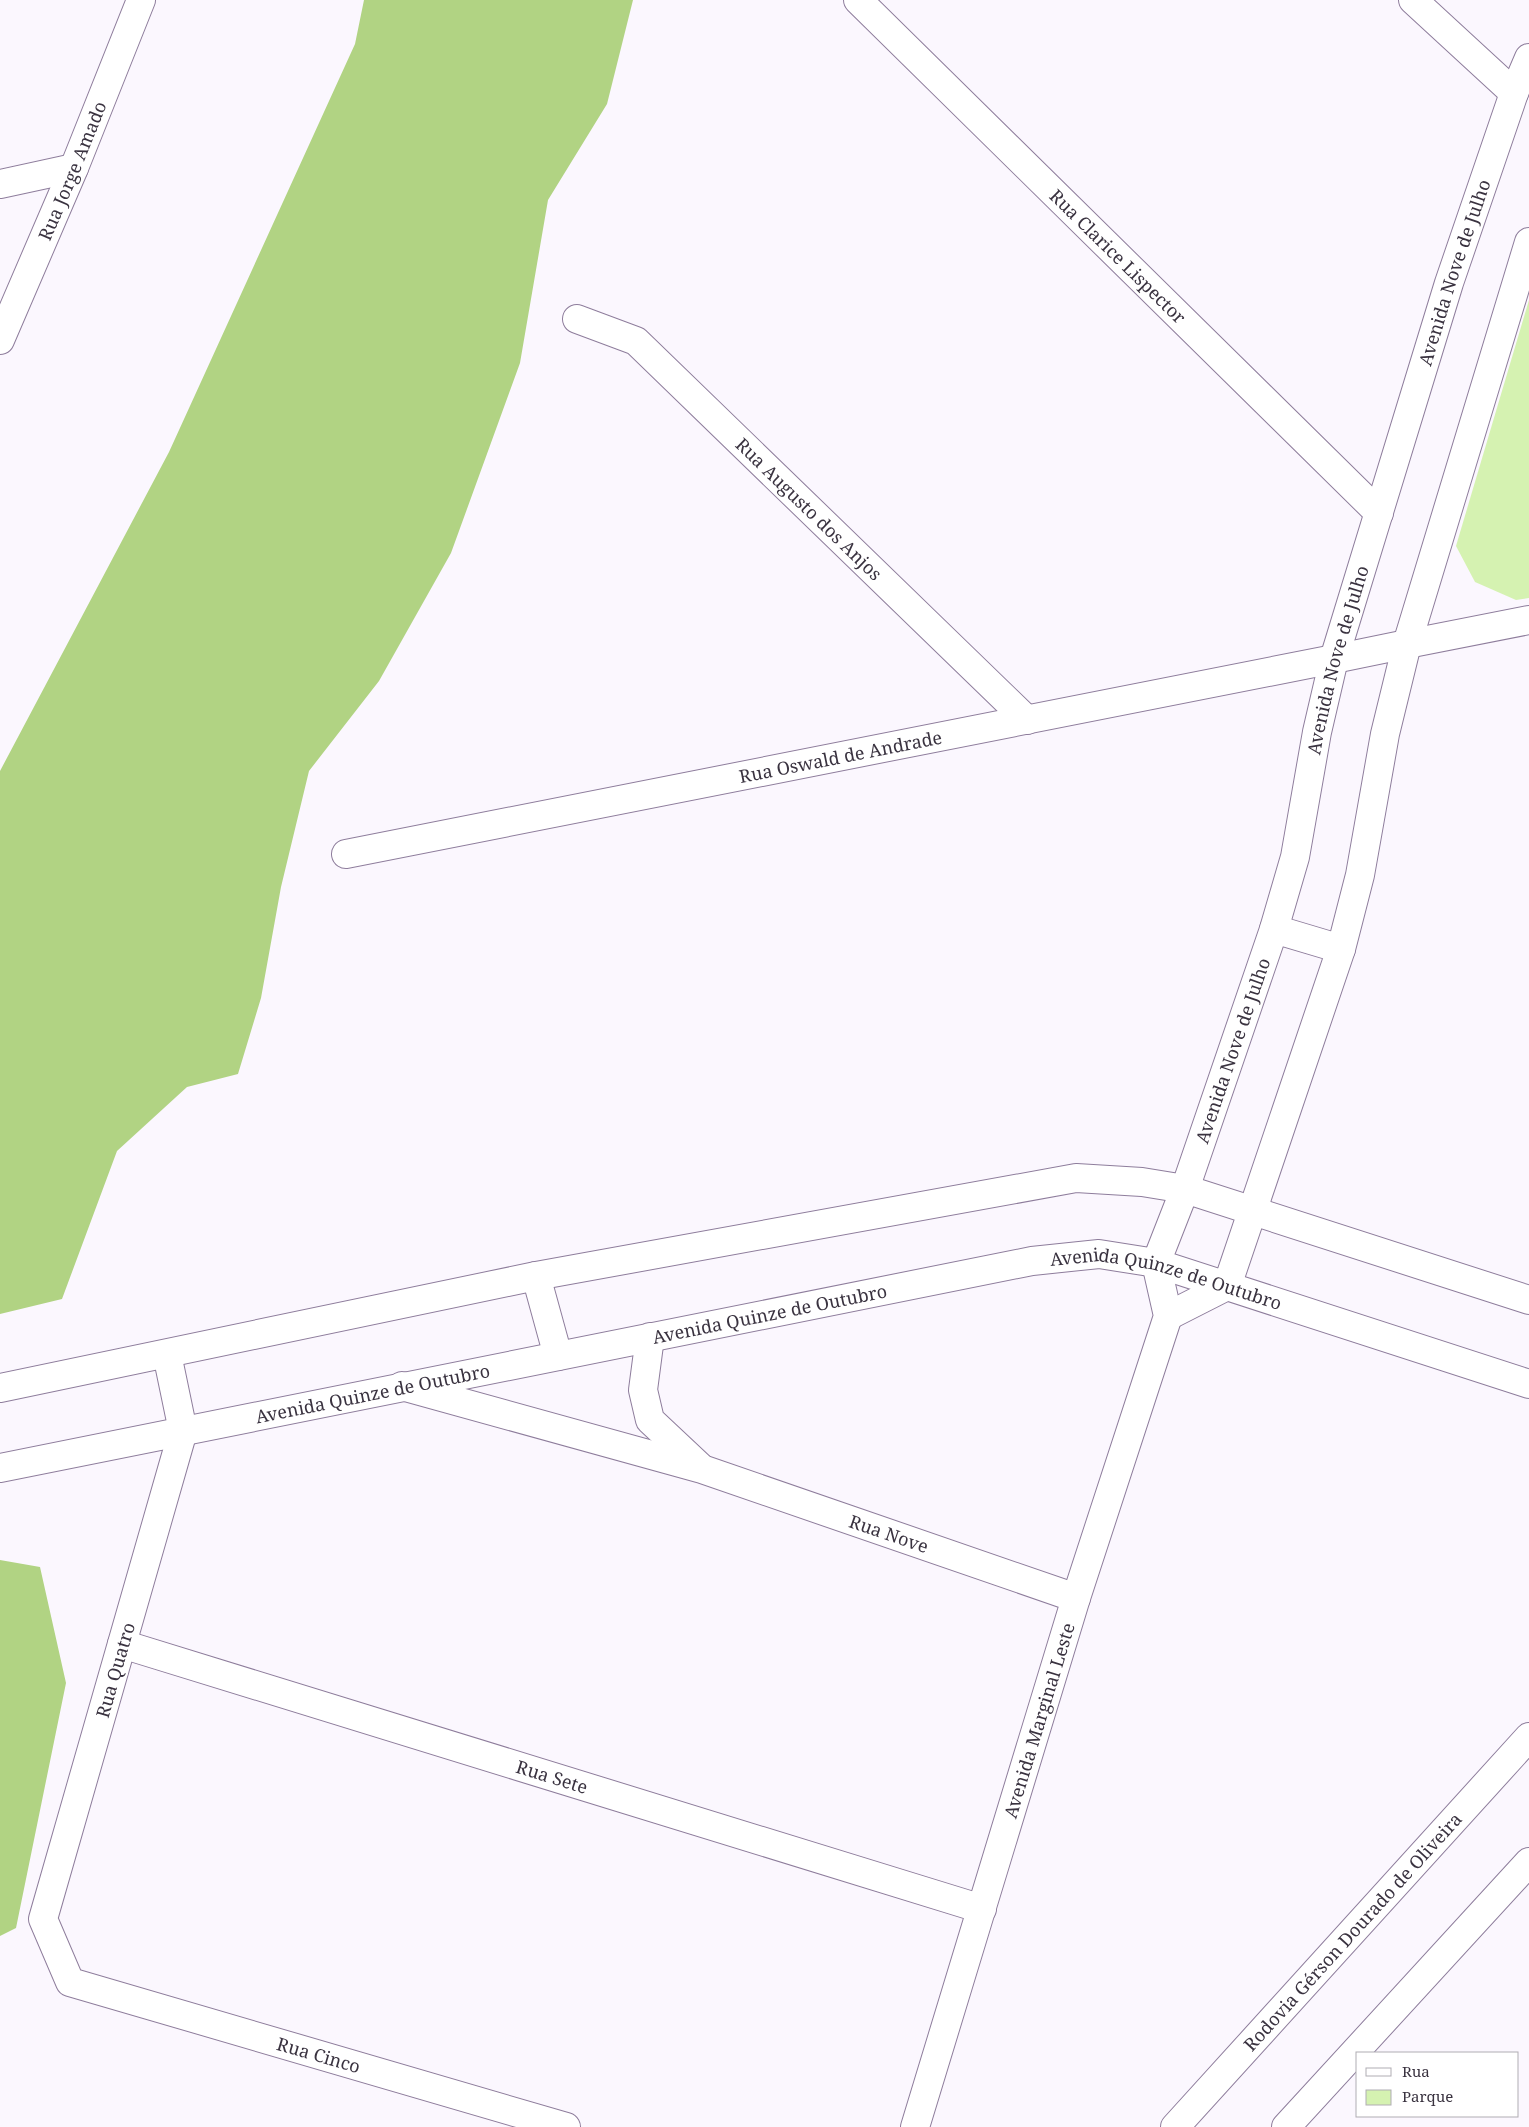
<svg xmlns="http://www.w3.org/2000/svg" width="1529" height="2127" font-family="'Noto Serif',serif">
	<rect width="100%" height="100%" fill="#fbf7fe"/>
	<path fill="#d5f2b1" d="M1529,300V598L1516,600L1475,582L1456,546Z"/>
	<path fill="#b1d383" d="M364,0H633L607,104L548,200L520,363L451,553L379,681L309,771L281,887L261,998L238,1074L187,1087L117,1151L62,1299L0,1314V771L169,452L355,44Z
		M0,1560L40,1567L66,1683L16,1928L0,1936Z"/>
	<g fill="none" stroke-linecap="round" stroke-linejoin="round">
		<defs>
			<g id="street">
				<path id="s1" d="M858,0L1379,513"/>
				<path d="M1413,0L1514,93"/>
				<path d="M0,184L74,168"/>
				<path id="s2" d="M577,319L636,341L1027,720"/>
				<path id="s3" d="M0,340L74,168L141,0"/>
				<path d="M1407,644L1529,620"/>
				<path id="s4" d="M346,854L1334,659"/>
				<path d="M1168,1316L1227,1286"/>
				<path d="M650,1337L643,1390L650,1420L699,1466"/>
				<path id="s5" d="M167,1354L183,1431L43,1919L70,1982L566,2127"/>
				<path id="s6" d="M402,1386L702,1469L1076,1598"/>
				<path id="s7" d="M122,1644L982,1909"/>
				<path id="s8" d="M915,2127L1076,1598L1168,1316L1156,1263"/>
			</g>
			<g id="secondary">
				<path d="M1334,659L1407,644"/>
				<path d="M1274,929L1341,949"/>
				<path id="s9" d="M1156,1263L1185,1189L1274,929L1295,857L1317,732L1334,659L1449,283L1514,93L1529,58"/>
				<path d="M536,1276L558,1356"/>
				<path d="M1227,1286L1341,949L1360,875L1385,734L1407,644L1529,242"/>
				<path d="M0,1388L536,1276L1076,1178L1142,1182L1185,1189L1529,1300"/>
				<path id="s10" d="M0,1468L1032,1261L1099,1254L1156,1263L1529,1384"/>
				<path id="s11" d="M1175,2127L1529,1737"/>
				<path d="M1286,2127L1529,1862"/>
			</g>
		</defs>
		<use href="#street" stroke="#8e7d9c" stroke-width="30"/>
		<use href="#secondary" stroke="#8e7d9c" stroke-width="30"/>
		<use href="#street" stroke="#fff" stroke-width="28"/>
		<use href="#secondary" stroke="#fff" stroke-width="28"/>
	</g>
	<g text-anchor="middle" dominant-baseline="central" stroke-width="4" stroke-linejoin="round" paint-order="stroke">
		<g font-size="18" fill="#3a3340" stroke="#fff">
			<text stroke="none"><textPath href="#s3" startOffset="184">Rua Jorge Amado</textPath></text>
			<text stroke="none"><textPath href="#s1" startOffset="365">Rua Clarice Lispector</textPath></text>
			<text stroke="none"><textPath href="#s9" startOffset="1036">Avenida Nove de Julho</textPath></text>
			<text stroke="none"><textPath href="#s2" startOffset="304">Rua Augusto dos Anjos</textPath></text>
			<text stroke="none"><textPath href="#s9" startOffset="631">Avenida Nove de Julho</textPath></text>
			<text stroke="none"><textPath href="#s4" startOffset="504">Rua Oswald de Andrade</textPath></text>
			<text stroke="none"><textPath href="#s9" startOffset="226">Avenida Nove de Julho</textPath></text>
			<text stroke="none"><textPath href="#s10" startOffset="1190">Avenida Quinze de Outubro</textPath></text>
			<text stroke="none"><textPath href="#s10" startOffset="785">Avenida Quinze de Outubro</textPath></text>
			<text stroke="none"><textPath href="#s10" startOffset="380">Avenida Quinze de Outubro</textPath></text>
			<text stroke="none"><textPath href="#s6" startOffset="509">Rua Nove</textPath></text>
			<text transform="translate(115 1670) rotate(-74)">Rua Quatro</text>
			<text stroke="none"><textPath href="#s8" startOffset="425">Avenida Marginal Leste</textPath></text>
			<text stroke="none"><textPath href="#s7" startOffset="450">Rua Sete</textPath></text>
			<text stroke="none"><textPath href="#s11" startOffset="264">Rodovia Gérson Dourado de Oliveira</textPath></text>
			<text stroke="none"><textPath href="#s5" startOffset="914">Rua Cinco</textPath></text>
		</g>
	</g>
	<rect x="1356" y="2052" width="162" height="65" fill="#ffffff" stroke="#b0adb3"/>
	<rect x="1366" y="2068" width="25" height="8" fill="#ffffff" stroke="#b0adb3"/>
	<text x="1402" y="2077" font-size="15" fill="#3a3340">Rua</text>
	<rect x="1366" y="2090" width="25" height="15" fill="#d5f2b1" stroke="#b0adb3"/>
	<text x="1402" y="2102" font-size="15" fill="#3a3340">Parque</text>
</svg>
